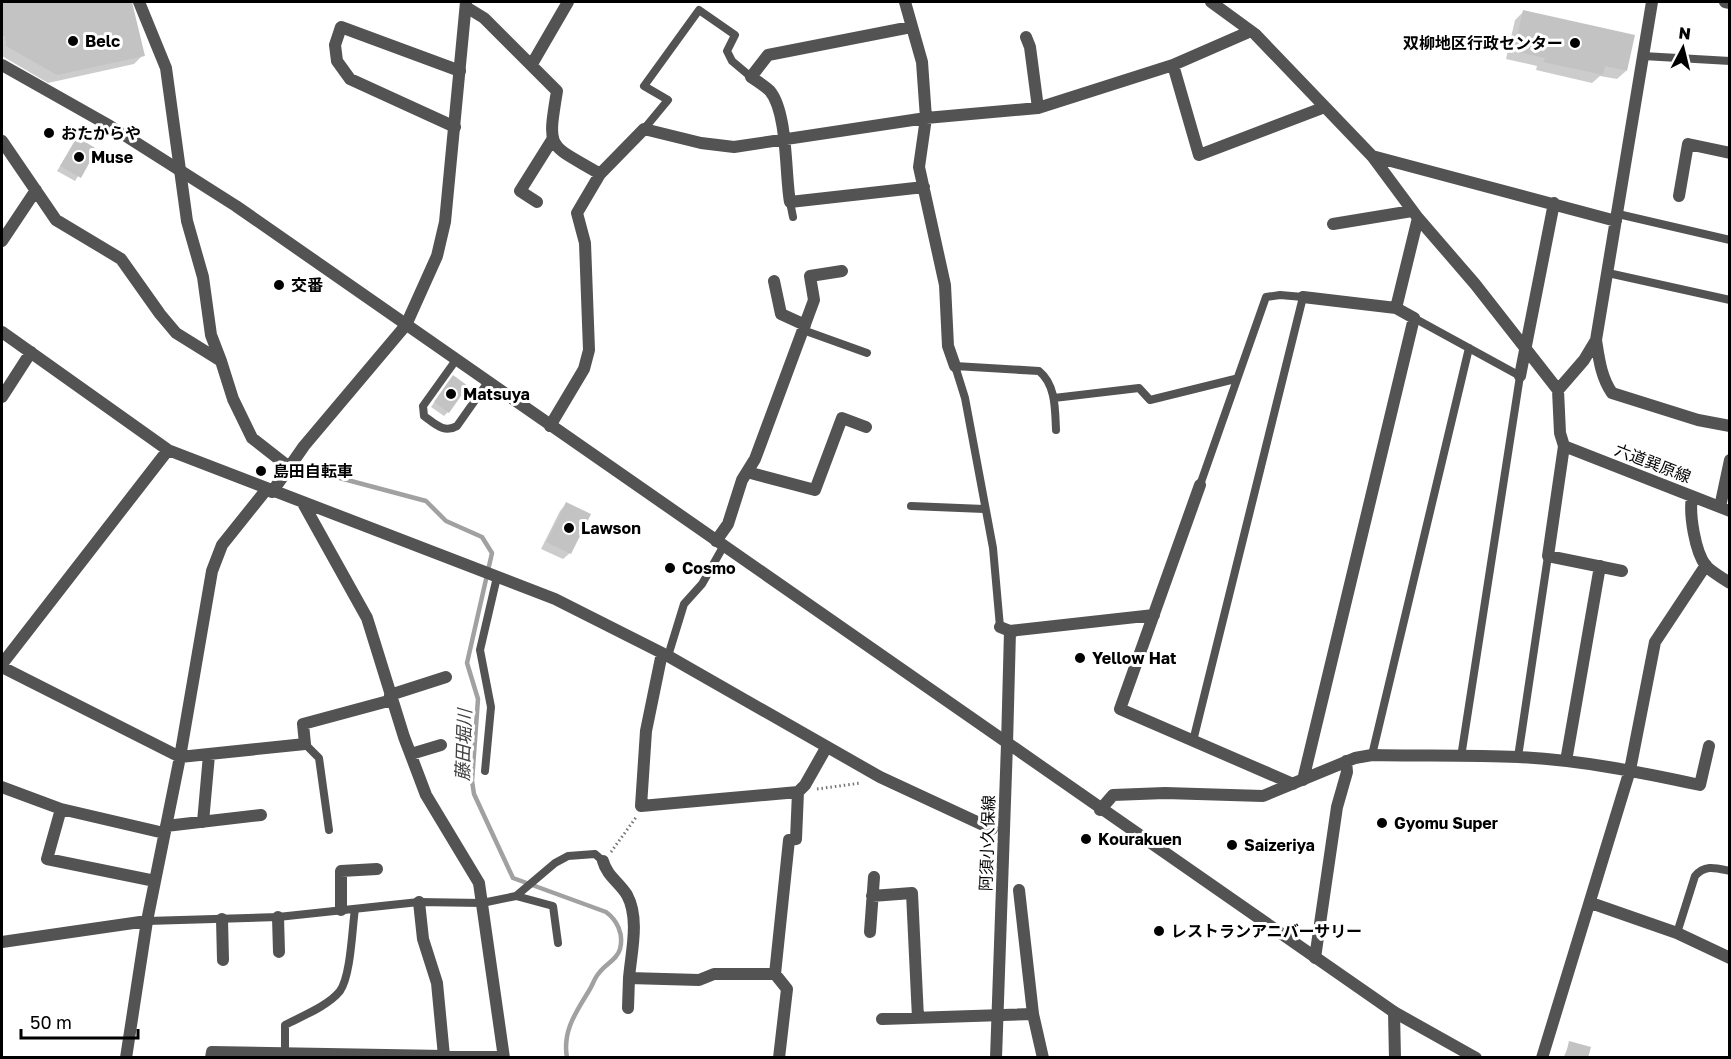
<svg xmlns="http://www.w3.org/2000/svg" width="1731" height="1059" font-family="'Golos Text','Noto Sans JP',sans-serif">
	<rect width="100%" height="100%" fill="#fff"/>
	<path fill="#0003" d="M2,2H130L143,55L134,64L48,83L2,56Z
		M1524,11L1626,71L1617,79L1600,76L1592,83L1536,70L1537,66L1506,59L1515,20Z
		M77,139L95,149L75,181L57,171Z
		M449,381L448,412L444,416L431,407Z
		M566,504L570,553L563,559L541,549L560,511Z
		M1570,1043L1586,1058H1563Z"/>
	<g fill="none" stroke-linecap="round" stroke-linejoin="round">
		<path stroke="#a1a1a1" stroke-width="4.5" d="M306,469L426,501L446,521L482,537L492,553L467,663L478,699L472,781L474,794L513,878L606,912C617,920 624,934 620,949C617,960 605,964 599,973C595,977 593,984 590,989C577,1011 562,1030 567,1058"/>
	</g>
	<path fill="#c3c3c3" d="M2,2H132L145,56L57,75L6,46L5,36H2Z
		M1523,10L1635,35L1627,71L1605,66L1603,75L1543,62L1545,58L1514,51Z
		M77,137L97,149L81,178L60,166Z
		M453,375L468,386L449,413L434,402Z
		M566,502L591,514L571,554L546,542Z
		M1569,1041L1591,1047L1588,1058H1565Z"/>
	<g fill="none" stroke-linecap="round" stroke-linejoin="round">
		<path stroke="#757575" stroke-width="3" stroke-dasharray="1.5 3" stroke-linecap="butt" d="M817,789L861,783
			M611,852L637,816"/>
		<path stroke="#535353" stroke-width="8" d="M1643,56L1730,61
			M644,129L668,100L644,86L699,10L735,35L727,51L732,61L751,77
			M790,202L793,217
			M1618,214L1730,240
			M1608,273L1730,300
			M1414,318L1520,376L1461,757
			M803,330L867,353
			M456,360L423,406L424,416C434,423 444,434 457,426L488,382
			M1054,398L1139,388L1150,400L1235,379
			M911,506L984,509
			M1000,627L993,548L965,398L955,366L1039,371C1056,385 1055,409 1056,430
			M668,656L684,604L702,584L723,547
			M1193,741L1303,297L1280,295L1266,297L1200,485
			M305,744L319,758L329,830
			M1372,755L1469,348
			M1518,757L1548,556
			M485,771L491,707L480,650L497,577
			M516,896L553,906L558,943
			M147,921L278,917L419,902L482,903L516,896L555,863L568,856L595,854L603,861
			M1677,933L1695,876C1705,864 1716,868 1730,871
			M285,1053V1025C302,1016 328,1006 340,991C351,975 352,929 355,909"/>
		<path stroke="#535353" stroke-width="12" d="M139,2L166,68L187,221L203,277L211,335L221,361
			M905,2L922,62L926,118L919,167L945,285L948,346L955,366
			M1211,2L1255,34L1372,156L1418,218L1475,284L1558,390L1560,433L1564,446L1548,556L1622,571
			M1652,2L1596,340C1599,359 1601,377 1612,393L1698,420L1730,426
			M466,7L484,18L557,91C547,152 548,143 600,174L577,213L585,243L589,350L584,369L550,426
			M911,27L768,55L751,77C757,81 765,86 770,91C788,113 785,175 790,202L924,187
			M1026,37L1030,47L1038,108
			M532,64L568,2
			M1173,65L1199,155L1325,107
			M455,127L350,79L337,61L335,45L341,27L460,71
			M2,141L56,220L121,259L160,314L176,333L221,361L233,399L252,438L289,467
			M1372,156L1616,221
			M600,174L644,129L701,143L734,147L926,118L1038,108L1173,65L1251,31
			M1679,196L1688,144L1730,153
			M537,202L520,191L552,140
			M1333,224L1412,211
			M2,241L36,190
			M774,281L781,314L805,325
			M1396,308L1418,218
			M2,332L168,450L555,599L668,656L880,777L992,829
			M1520,376L1554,203
			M1558,390L1584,360L1596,340
			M2,397L31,352
			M1564,446L1730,511
			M747,472L815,490L842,418L866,427
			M1200,485L1120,709L1293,784
			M272,492L304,446L406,325
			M1692,497C1689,514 1695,552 1706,566C1712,572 1722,578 1730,583
			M304,505L367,618L404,737L426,795L479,883L504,1058
			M1720,507L1730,460
			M716,541L728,524L742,480L755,459L814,300L810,276L842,271
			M1000,627L1010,631L1154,615
			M662,653L646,731L641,806L798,792L805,785L826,748
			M2,664L168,450
			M2,667L180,757L305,744L303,724L392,700
			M390,695L446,677
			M1007,744L1010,631
			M411,754L441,745
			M1566,761L1600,566
			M1303,780L1414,318L1396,308L1303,297
			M2,787L61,809L164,833
			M61,809L47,859L155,881
			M1100,810L1113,795L1165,793L1263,796L1355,758L1372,755C1420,756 1470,755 1518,757C1580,760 1640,772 1700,785L1709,746
			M203,822L209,755
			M166,826L261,815
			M603,861C607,876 619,882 627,895C640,919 631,953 629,978L699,980L714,974H775L787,989L779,1058
			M1019,890L1033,1014L1043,1058
			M872,896L912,893L918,1018
			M419,902L423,939L437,983L444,1056
			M1591,903L1677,933L1730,958
			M341,910V871L377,869
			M278,917L279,952
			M222,919L223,960
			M870,932L874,877
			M2,942L147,921
			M1315,958L1337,807L1347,772L1346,761
			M775,974L789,840L796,839L798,792
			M628,1008L629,978
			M1394,1012L1395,1058
			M882,1019L1033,1014
			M126,1058L147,921L180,757L212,571L222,545L266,490
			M211,1058L212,1052L503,1057
			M1542,1058L1630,770L1655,642L1706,565"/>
		<path stroke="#535353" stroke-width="12" d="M1725,2L1730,3
			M2,65L110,126L236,206L1394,1012L1476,1058
			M406,325L437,256L445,222L466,2
			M996,1058L1007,744"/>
	</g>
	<g fill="#000" stroke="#fff" stroke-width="2">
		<circle cx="73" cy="41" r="6"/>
		<circle cx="1575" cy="43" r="6"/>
		<circle cx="49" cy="133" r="6"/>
		<circle cx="79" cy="157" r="6"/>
		<circle cx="279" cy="285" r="6"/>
		<circle cx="451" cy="394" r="6"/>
		<circle cx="261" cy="471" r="6"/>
		<circle cx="569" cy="528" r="6"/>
		<circle cx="670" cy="568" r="6"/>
		<circle cx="1080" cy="658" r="6"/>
		<circle cx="1382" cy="823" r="6"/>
		<circle cx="1086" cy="839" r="6"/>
		<circle cx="1232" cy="845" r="6"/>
		<circle cx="1159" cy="931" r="6"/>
	</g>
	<g text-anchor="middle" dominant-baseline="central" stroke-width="6" stroke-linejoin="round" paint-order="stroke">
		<g font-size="16" font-weight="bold" fill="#000" stroke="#fff" text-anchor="start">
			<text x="85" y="41">Belc</text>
			<text x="1563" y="43" text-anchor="end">双柳地区行政センター</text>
			<text x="61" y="133">おたからや</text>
			<text x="91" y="157">Muse</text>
			<text x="291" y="285">交番</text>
			<text x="463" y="394">Matsuya</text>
			<text x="273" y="471">島田自転車</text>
			<text x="581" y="528">Lawson</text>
			<text x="682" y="568">Cosmo</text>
			<text x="1092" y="658">Yellow Hat</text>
			<text x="1394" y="823">Gyomu Super</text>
			<text x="1098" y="839">Kourakuen</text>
			<text x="1244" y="845">Saizeriya</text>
			<text x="1171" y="931">レストランアニバーサリー</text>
		</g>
		<g font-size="16" fill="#000" stroke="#fff">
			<text transform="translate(1653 463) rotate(21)">六道巽原線</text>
			<text transform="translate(987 843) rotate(-88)">阿須小久保線</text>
		</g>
		<g font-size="18" font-style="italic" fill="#424242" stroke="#fff">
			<text transform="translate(463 745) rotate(-88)">藤田堀川</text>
		</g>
	</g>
	<rect width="1731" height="1059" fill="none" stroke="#000000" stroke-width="6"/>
	<g transform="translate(1683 48) rotate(7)" stroke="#ffffff" stroke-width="4.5" paint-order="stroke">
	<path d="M0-4.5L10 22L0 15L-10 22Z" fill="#000000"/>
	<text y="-9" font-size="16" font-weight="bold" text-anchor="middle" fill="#000000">N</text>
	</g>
	<path d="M21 1029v9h117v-9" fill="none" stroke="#000000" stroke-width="3"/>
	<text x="30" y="1029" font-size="18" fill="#000000" stroke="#ffffff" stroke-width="4.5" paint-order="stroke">50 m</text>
</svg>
